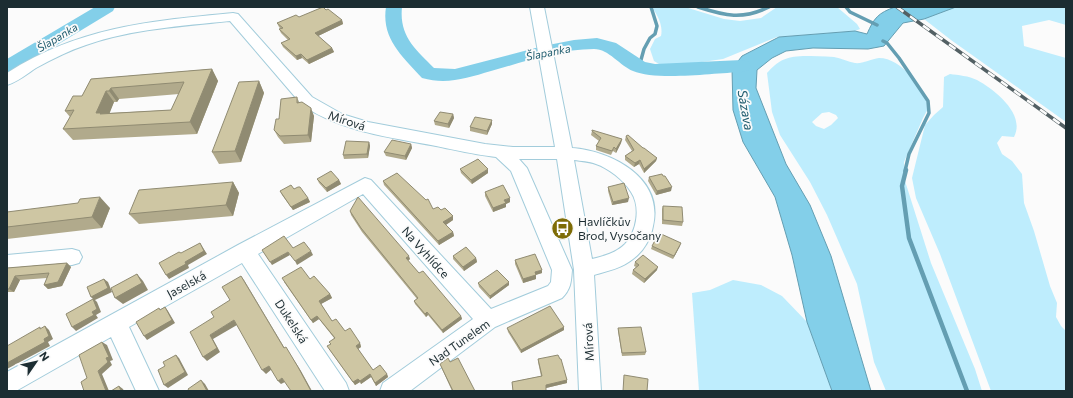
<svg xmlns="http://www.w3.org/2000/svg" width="1073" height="398" font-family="Commissioner,sans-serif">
	<rect width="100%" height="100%" fill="#fbfbfb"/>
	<path fill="#beedfd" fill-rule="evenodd" d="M655,7H685L724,19L740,21L761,18L777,7H837L857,24L860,29L855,31L777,37L723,59L681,65L659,64L654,61L650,49L655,39L661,36C663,27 659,17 653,9Z
		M956,7H1066V25L1049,20L1022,26L1024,46L1066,58V122L951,40L924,19Z
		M803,56C813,56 824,56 834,57C841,58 848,62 855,63C862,64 871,59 879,58C902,58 922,88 929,107L923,118L904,162L905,181L931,263L975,369L982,391H886L874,362L857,284L827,215L810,182L780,135L772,112L767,73C779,60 785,57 803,56ZM829,112L836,115L838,118L831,125L824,129L816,126L812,122L822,113Z
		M950,74C958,75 969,76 977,80C995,90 1026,114 1014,137L1002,136L997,143L1002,154L1012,161L1022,174L1024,203L1034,231L1050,286L1057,303L1056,317L1061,326L1066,331V391H991L940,254L916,198L912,178L925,125L934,115L943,107L944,77Z
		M733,280L761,285L782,296L807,322L832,391H699L692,293L710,290Z"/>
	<path fill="#83cfe9" stroke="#649eb2" d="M895,7H956L924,19L903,23L884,46L868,49L813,48L786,51L772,58L757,70L756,88L786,164L810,205L831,256L871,391H832L807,322L792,255L775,197L743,142L733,110L732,69L742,56L779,37L855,31L867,34C874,18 878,13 895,7Z"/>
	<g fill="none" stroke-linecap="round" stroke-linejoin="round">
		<path stroke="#649eb2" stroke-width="3.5" d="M698,7C726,16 742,20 769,7
			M846,7L850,12L877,25
			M883,41L887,43L899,58L928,101L929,113L909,154L905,171
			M639,67L644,49L650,38L655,34L657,26L651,7"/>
		<path stroke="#649eb2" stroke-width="4.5" d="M906,170L902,186L909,238L967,391"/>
		<path fill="#83cfe9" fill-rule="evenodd" d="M95,7H115L113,11L14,71L7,73V59Z
			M386,7H402C399,36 415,49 434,68L455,69L543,46L574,40L597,38L616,43L645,62L655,64L742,60L749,62L751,66L749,70L742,72C715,73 656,81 633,71C620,66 609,49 594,49C559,49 524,62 491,71C467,78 447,85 422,78C403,57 381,39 386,7Z"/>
		<defs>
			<path id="minor" d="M530,7H544L572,148C612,151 664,178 653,226C651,238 644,251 633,259C622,268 608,271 594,275L601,391H579L574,270L557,159H519L527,168L572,270C571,282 571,289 562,298L495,327L410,391H380L383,383L473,319L363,194L258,254L346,383L349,391H325L242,263L129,327L159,391H136L111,337L16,391H7V372L238,245L365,178L371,180L491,309L548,286L551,282L552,270L511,171L496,157C476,155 456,150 436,146C389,137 342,132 302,105L230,21C181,26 132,29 86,45C68,51 52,59 36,68C27,74 17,82 7,85V73C79,27 150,21 233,13L238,14L312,97L342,114L368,122L485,144L513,147H555ZM574,160C581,161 589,161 596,164C608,168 624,180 631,192C641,207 637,231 625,244C616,253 604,256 592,259Z
				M72,249L79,251L82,257L79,263L72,265L7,271V255Z"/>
		</defs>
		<use href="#minor" stroke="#a2ccdb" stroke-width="2"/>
		<use href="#minor" fill="#fff" fill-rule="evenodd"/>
		<defs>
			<path id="rail" d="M897,7L1066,128"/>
		</defs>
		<use href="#rail" stroke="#536064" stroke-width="3.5"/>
		<use href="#rail" stroke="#fbfbfb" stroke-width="2.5" stroke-dasharray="8" stroke-linecap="butt"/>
	</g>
	<path fill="#b1aa8c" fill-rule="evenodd" d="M326,10L342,20L343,24L318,36L332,48L334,52L309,64L302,58L297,60L283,47L281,43L288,40L281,33L279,29H281L279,27L277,23Z
		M212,69L218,81L197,134L73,140L63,129L70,117L65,111L82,96L91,79ZM179,94L171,110L109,113L114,102H117L119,99Z
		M259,81L264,93L241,162L219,164L212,152Z
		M297,97L299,102L314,116L311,142L284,144L278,137L274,130L279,119Z
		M453,114L454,118L449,128L435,125L434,121Z
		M492,124L487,135L470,131V127Z
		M592,131L622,139L621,143L616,153L613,151L611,155L596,150V146L599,141L591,135Z
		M626,136L643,148L657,158L656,161L644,173L639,164L634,167L625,160V156L632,151L625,140Z
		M369,142L370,146L368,158L344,159L343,155Z
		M411,144L412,148L406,160L386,156L384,152Z
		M460,169L488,173L472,184L461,173Z
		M663,176L671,191L656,195L648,181L649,177Z
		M317,179L339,180L341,184L327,192L319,183Z
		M383,181L433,209L441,210L453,216V220L446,225L453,232L454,236L439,245L384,185Z
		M233,182L239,193L233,216L139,224L129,214Z
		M608,187L628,202L612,205L608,191Z
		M294,189L308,198L310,202L293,210L282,195L280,191Z
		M485,192L510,202L506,204V207L493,212L485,196Z
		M663,206L683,222L682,226L662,224V209Z
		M110,208L102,228L7,239V212Z
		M350,211L410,259L408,261L419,273L461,316L462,319L443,333L428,315L426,317L415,304L414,301L417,299L362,232L351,215Z
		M652,246H680L673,259L651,249Z
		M453,256L476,258L477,262L464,271L453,259Z
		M515,260L542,273L536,275V279L523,283L515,264Z
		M635,262L657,270L644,283L632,274L633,270L636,267L634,266Z
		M67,263L71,267L62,286L48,289L44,285L47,278L20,280L14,292H7V268Z
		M310,279L330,294L332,298L321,304L332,321L360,343L361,347L358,349L373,370L387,374L388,377L376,386L371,377L361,384L360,382L355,385L329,349L331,344L334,338L319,319L313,323L284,282Z
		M478,283L509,285L490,299L479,287Z
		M564,327V330L521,353L508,332L507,328Z
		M618,328L646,352L645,355L622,356L618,331Z
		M538,359H560L567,380V383L546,388V391H513L512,382L541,376L538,362Z
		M450,362L475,391H452L442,369L440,364Z"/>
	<path fill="#908b72" d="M342,20L343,24L316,37L315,33Z
		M332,48L334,52L309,64L307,60Z
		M301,54L302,58L297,60L296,56Z
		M212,69L218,81L197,134L190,122Z
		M259,81L264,93L241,162L235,151Z
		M111,88L119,99L117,102L109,91Z
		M106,91L114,102L107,120L96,113Z
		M311,108L314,116L311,142L308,135Z
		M453,114L454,118L449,128L448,124Z
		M492,120V124L487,135V131Z
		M622,139L621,143L616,153V149Z
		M369,142L370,146L368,158L367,154Z
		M411,144L412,148L406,160L405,156Z
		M657,158L656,161L644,173V169Z
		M640,160L639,164L634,167L635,163Z
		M488,169V173L472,184L471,180Z
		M339,180L341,184L327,192L326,188Z
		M233,182L239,193L233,216L226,205Z
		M672,187L671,191L656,195L657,191Z
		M100,197L110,208L102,228L92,217Z
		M308,198L310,202L293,210L291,207Z
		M510,198V202L506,204V207L493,212V208L504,200Z
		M629,198L628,202L612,205L613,202Z
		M453,216V220L444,226L443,222Z
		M453,232L454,236L439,245L438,241Z
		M200,243L207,254L188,265L189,268L169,279L166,275L185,262Z
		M681,243L680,246L673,259L674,256Z
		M311,251L313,255L297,265L295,261Z
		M288,252L290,255L272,265L270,262Z
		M409,256L410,259L407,261L406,258Z
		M476,258L477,262L464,271L463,267Z
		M67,263L71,267L62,286L48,289L44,285Z
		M658,267L657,270L644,283L645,279Z
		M542,270V273L535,275V272Z
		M137,274L143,281L148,290L123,304L115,298Z
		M536,275V279L523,283V279Z
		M15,276L20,280L14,292L9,289Z
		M241,276L244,280L287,352L284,348Z
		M104,279L108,282L112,292L95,300L97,302L101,312L96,315L98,318L76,331L72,327L92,312L93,299L91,297Z
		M509,282V285L490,299V296Z
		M330,294L332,298L321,304L319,301Z
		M165,307L168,311L175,323L147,340L144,336Z
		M427,312L428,315L426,317L425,314Z
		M317,316L319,319L313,323L311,320Z
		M461,316L462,319L443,333L442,330Z
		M234,320L237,325L213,339L220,352L207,361L203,357L210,335Z
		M45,326L49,330L53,339L48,342L50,346L7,369V363L44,339Z
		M564,327V330L521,353V350Z
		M102,342L107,345L113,360L110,361L112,365L102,374L109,391H106L98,371L106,358Z
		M360,343L361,347L358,349L356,346Z
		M288,351L301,371L312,391H311Z
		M176,355L179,358L188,375L168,388L164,385Z
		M269,366L272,369L266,374L262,370Z
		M370,374L371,377L361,384L360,381Z
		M387,374L388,377L376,386L375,383Z
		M282,378L285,382L281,384L278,381Z
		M358,379L360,382L355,385L353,382Z
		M201,380L205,384L209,391H207Z
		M567,380V383L546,388V385Z
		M119,386L123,389L124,391H121Z"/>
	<path fill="#cec6a3" stroke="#908b72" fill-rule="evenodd" d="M323,7L326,10L328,9L342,20L315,33L332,48L307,60L301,54L296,56L281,43L290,39L279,29L283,28L277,23L296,15L299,17Z
		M212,69L190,122L63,129L74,110L65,111L73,96H82L91,79ZM184,82L171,110L100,114L101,113H96L106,91H109L111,88Z
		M259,81L235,151L212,152L239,82Z
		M297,97V103L302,102L311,108L308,135L280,136L274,130L276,119H279L281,99Z
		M440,112L453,114L448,124L434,121Z
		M475,117L492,120L487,131L470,127Z
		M592,131V130L622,139L616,149L614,147L612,151L596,146L601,138Z
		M628,135L643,148H644L657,158L644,169L640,160L635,163L625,156L634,150L626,136Z
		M392,140L411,144L405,156L384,152Z
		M346,141L369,142L367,154L343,155Z
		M478,159L488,169L471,180L460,169Z
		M331,171L339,180L326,188L317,179Z
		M397,173L426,200L428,199L433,209L438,207L441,210L445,208L453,216L443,222L453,232L438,241L383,181Z
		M662,174L663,176H665L672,187L657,191L649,177Z
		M233,182L226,205L129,214L139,190Z
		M624,183L629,198L613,202L608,187Z
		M291,185L294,189L298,187H300L308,198L291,207L280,191Z
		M503,185L510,198L504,200L506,203L493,208L485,192Z
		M100,197L92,217L7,227V212L78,203L80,199Z
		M358,197L409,256L406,258L419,273L423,271L461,316L442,330L427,312L425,314L414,301L418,298L361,228L350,211Z
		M663,206L682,207L683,222L663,220Z
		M659,233L681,243L674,256L652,246Z
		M284,236L293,248L304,242L311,251L295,261L288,252L270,262L262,250Z
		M200,243L204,251L185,262L186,264L166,275L159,263L179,252L181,253Z
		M466,247L476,258L463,267L453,256Z
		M535,254L542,270L535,272L536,275L523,279L515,260Z
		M643,255L658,267L645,279L633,270L639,265L635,262Z
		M67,263L58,282L44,285L49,273L15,276L9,289H7V268Z
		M301,267L310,279L314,276L330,294L319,301L332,321L336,319L345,331L350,328L360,343L356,346L373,370L380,365L387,374L375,383L370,374L360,381L358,379L353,382L327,346L331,344L329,342L335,338L317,316L311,320L282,278Z
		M497,270L509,282L490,296L478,283Z
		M137,274L142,283L115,298L111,288Z
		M241,276L284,348L286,347L298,367L311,391H291L282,378L278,381L269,366L262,370L234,320L210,335L217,348L203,357L190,332L214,317L211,312L230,300L222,287Z
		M104,279L108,288L91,297L87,287Z
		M93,299L97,309L92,312L94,315L72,327L66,314Z
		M550,306L564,327L521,350L507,328Z
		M165,307L172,320L144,336L136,322L159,308L160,310Z
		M45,326L49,336L44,339L45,342L7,363V346L40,327V329Z
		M641,327L646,352L622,353L618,328Z
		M102,342L109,357L106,358L108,362L98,371L106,391H84L81,382L87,378L79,355Z
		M176,355L185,372L164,385L158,370L165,366L163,362Z
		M558,355L560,359H561L567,380L546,385V391H513L512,382L542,376L538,359Z
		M448,358L450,362L458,358L475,391H453L440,364Z
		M624,375L648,379L647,391H623Z
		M201,380L207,391H189L188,389Z
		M119,386L121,391H111Z"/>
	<defs>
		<symbol id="bus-disc" viewBox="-11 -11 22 22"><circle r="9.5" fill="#7e6c06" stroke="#fbfbfb"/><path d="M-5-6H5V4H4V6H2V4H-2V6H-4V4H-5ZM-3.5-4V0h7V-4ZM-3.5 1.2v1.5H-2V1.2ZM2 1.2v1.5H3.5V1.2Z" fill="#fff"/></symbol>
	</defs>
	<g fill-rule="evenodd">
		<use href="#bus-disc" x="550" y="216" width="25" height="25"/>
	</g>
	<g text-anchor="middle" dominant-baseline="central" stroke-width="3.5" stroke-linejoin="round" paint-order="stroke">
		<g font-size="11" font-style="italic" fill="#1d5b6d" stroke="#fbfbfb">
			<text transform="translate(57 37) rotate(-31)">Šlapanka</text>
			<text transform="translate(548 52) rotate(-11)">Šlapanka</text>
		</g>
		<g font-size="12" fill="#1c2d32" stroke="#fbfbfb">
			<text transform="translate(347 120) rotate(18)">Mírová</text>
			<text transform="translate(426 252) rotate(48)">Na Vyhlídce</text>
			<text transform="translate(186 284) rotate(-29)">Jaselská</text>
			<text transform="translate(292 321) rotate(57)">Dukelská</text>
			<text transform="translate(459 342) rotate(-35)">Nad Tunelem</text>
			<text transform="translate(588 342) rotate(-93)">Mírová</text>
		</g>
		<g font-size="12" fill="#1c2d32" stroke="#fbfbfb" text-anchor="start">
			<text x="578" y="221">Havlíčkův<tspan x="578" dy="14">Brod, Vysočany</tspan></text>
		</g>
		<g font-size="13" font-style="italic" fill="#1d5b6d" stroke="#fbfbfb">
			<text transform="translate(746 110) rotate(80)">Sázava</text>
		</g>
	</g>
	<rect width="1073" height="398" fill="none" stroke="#1c2d32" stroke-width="16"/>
	<g transform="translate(36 362) rotate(56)" stroke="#fbfbfb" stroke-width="3" paint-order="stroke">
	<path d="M0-3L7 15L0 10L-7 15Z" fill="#1c2d32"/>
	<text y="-6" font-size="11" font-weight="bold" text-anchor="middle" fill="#1c2d32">N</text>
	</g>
</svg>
